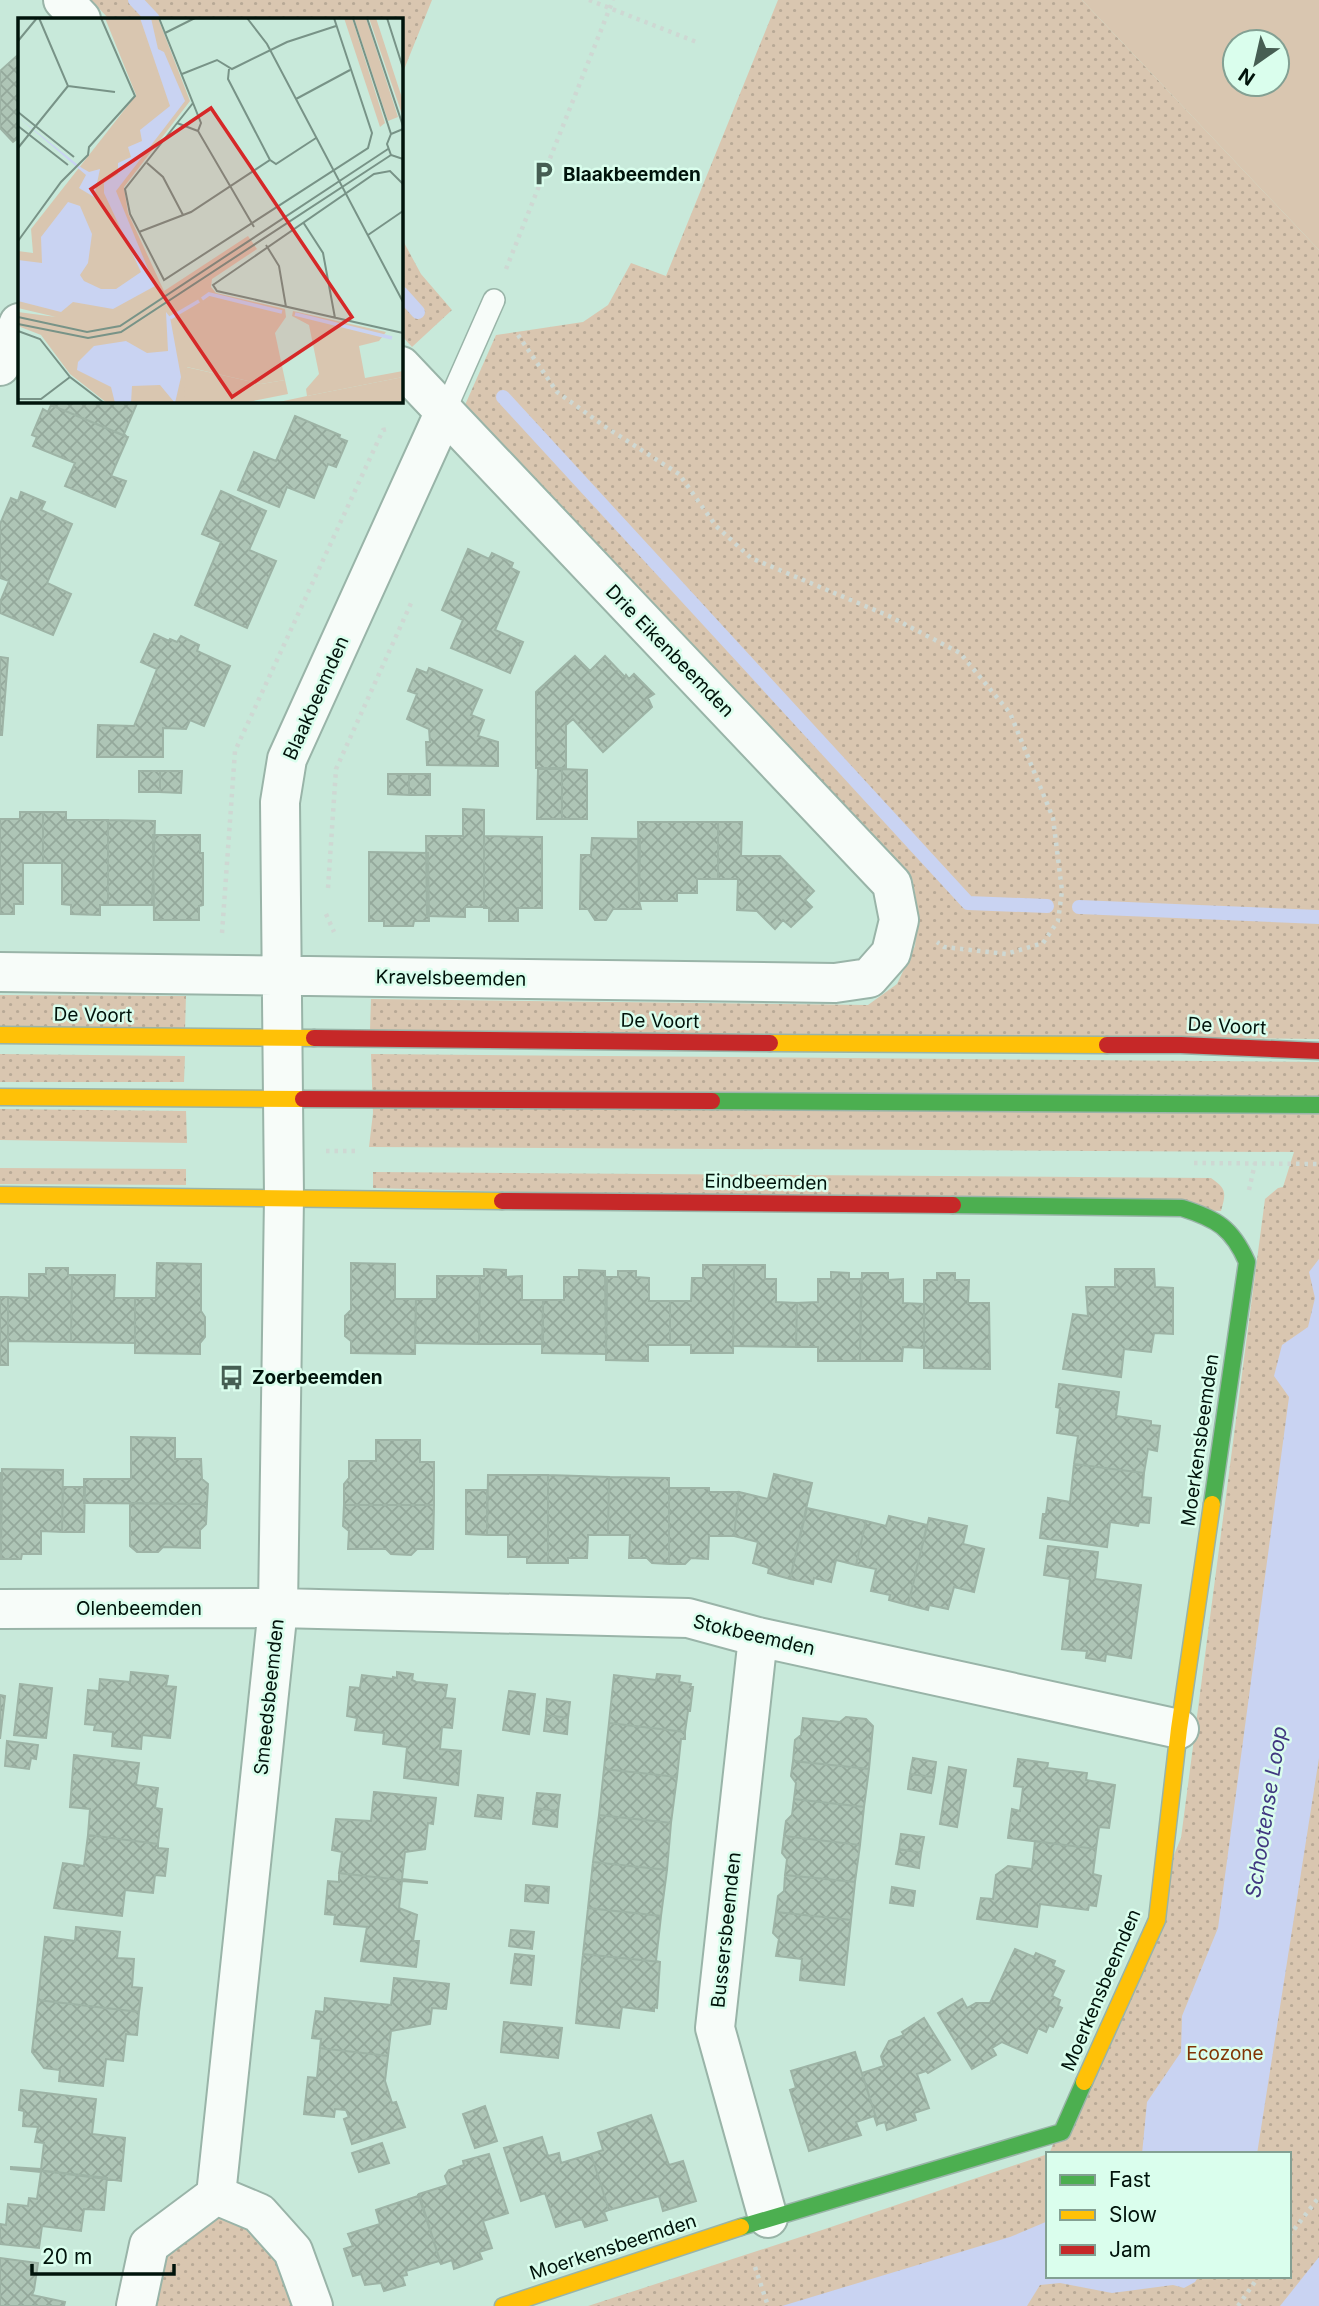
<svg xmlns="http://www.w3.org/2000/svg" width="1319" height="2306" font-family="Inter,sans-serif">
	<defs>
		<pattern id="grass-dots" width="8" height="8" patternUnits="userSpaceOnUse" patternTransform="scale(1.75)"><rect width="8" height="8" fill="#d9c6b0"/><path d="M2 2h.1M6 6h.1" fill="none" stroke="#b8a996" stroke-width="1.8" stroke-linecap="round"/></pattern>
		<pattern id="building-cross-hatch" width="8" height="8" patternUnits="userSpaceOnUse" patternTransform="scale(1.75)"><rect width="8" height="8" fill="#aec5b6"/><path d="M0 0l8 8M0 8l8-8" fill="none" stroke="#94a89b"/></pattern>
	</defs>
	<rect width="100%" height="100%" fill="#c8e9da"/>
	<path fill="url(#grass-dots)" d="M91,0H432L401,77V19H109Z
		M778,0H1082L1319,250V1039L370,1030L371,999L868,1005L897,984L915,946L918,911L912,878L465,405L496,335L583,322L608,305L631,263L666,276Z
		M401,237L421,274L452,310L412,347L401,335Z
		M0,995L186,996L185,1030L0,1028Z
		M0,1054L185,1056L184,1082H0Z
		M371,1054L1319,1062V2306H588L822,2230L1048,2154V2276H1289V2154H1049L1181,1838L1265,1199L1278,1188L1283,1187L1294,1152L369,1147L373,1113Z
		M0,1109L186,1111L187,1143L0,1140Z
		M0,1168L186,1169V1185L0,1184Z
		M373,1172L1211,1178C1227,1189 1226,1193 1221,1211L373,1188Z
		M218,2215L248,2228L277,2260L294,2306H154L165,2255Z"/>
	<path fill="#d9c6b0" fill-rule="evenodd" d="M1082,0H1319V250ZM1235,42H1277V84H1235Z"/>
	<path fill="#c9d3f2" d="M1319,1259V1758L1257,2154H1142L1147,2102L1181,2052L1182,2016L1218,1928L1289,1397L1274,1376L1282,1345L1308,1327L1315,1298L1309,1272Z
		M1048,2221V2276H1199L1195,2282L1184,2288L1173,2285L1112,2293L1060,2283L1040,2285L1027,2306H782L1010,2237Z
		M1319,2257V2306H1280Z"/>
	<g fill="none" stroke-linecap="round" stroke-linejoin="round">
		<path stroke="#c9d3f2" stroke-width="14" d="M135,0L153,19
			M401,293L418,312
			M503,397L968,903L1047,906
			M1079,907L1319,917"/>
	</g>
	<path fill="url(#building-cross-hatch)" stroke="#9db3a5" stroke-width="2" d="M19,54V137L13,142L0,128V71Z
		M53,401H138L124,434L127,437L51,405Z
		M51,405L128,437L111,476L126,481L115,507L65,486L75,463L33,446L37,437L32,435L43,409L48,412Z
		M295,416L340,435L339,438L347,441L336,467L328,464L314,498L287,487L279,507L238,490L254,452L276,461Z
		M221,491L266,511L249,550L276,561L247,628L195,605L221,542L202,534Z
		M21,492L45,502L41,510L72,524L47,583L71,594L53,635L0,613V602L9,581L0,578V524L11,498L18,501Z
		M468,549L489,559L492,553L513,563L511,568L519,572L495,630L523,642L510,673L451,648L463,620L442,610Z
		M154,634L169,641L170,639L177,642L181,636L199,645L197,651L230,666L204,726L190,720L186,729L163,728V757H97L98,725L134,726L157,669L141,662Z
		M575,656L590,671L605,656L625,677L626,675L629,679L634,674L654,694L648,698L652,707L603,752L573,719L566,725V768H536V692Z
		M0,657L8,658L2,735H0Z
		M429,668L482,690L471,715L484,720L478,736L498,742V766L427,765L426,742H430L429,729L407,719L417,694L408,691L417,669L427,673Z
		M538,769H562V819H537Z
		M562,769L587,770V819H562Z
		M139,771H160V792H139Z
		M160,771H182L181,793L160,792Z
		M388,774H409V795L388,794Z
		M409,774H430V795H409Z
		M463,809L484,810V907H465V917L427,916L426,836H463Z
		M20,812H43V863H23V904H14V914H0V819H20Z
		M43,812H66V820H108V905H100V915L71,914V905L62,904V863H43Z
		M108,820L155,821L152,905H108Z
		M638,822H718V879H697V893H677V901H639Z
		M718,822H742L741,856H780L814,891L805,900L812,907L791,927L783,920L775,929L757,911L737,910L738,879H718Z
		M153,835H200V853H203V905L199,906V920H154Z
		M484,836L542,837V908H518V921H489V908H484Z
		M592,838L640,839L639,901L641,909H613L606,920H595L588,909H580L581,855H591Z
		M369,852L428,853L429,921H414L413,926H384V921H369Z
		M157,1263L201,1264V1311L205,1317V1337L200,1343V1354L135,1353V1298H156Z
		M351,1263L395,1264V1299H416L415,1354L351,1353V1341L345,1336V1316L351,1310Z
		M703,1265H734L733,1353H691V1345H670V1301H691L692,1278H703Z
		M734,1265H765V1279H776V1302L797,1303L796,1347L733,1346Z
		M46,1268H68V1275H72L71,1342L8,1341V1297L29,1298V1274H46Z
		M484,1269L506,1270V1277L522,1276V1300H543V1344H479L480,1276H484Z
		M1115,1269H1154L1155,1287L1173,1288V1334L1154,1333L1151,1352L1124,1349L1121,1377L1063,1369L1073,1314L1088,1316L1086,1287H1115Z
		M579,1270L605,1271L606,1354L542,1353L543,1300H564V1277H579Z
		M618,1271H636V1277L649,1278V1301H670V1345H648V1361L606,1360L607,1277H618Z
		M831,1272L849,1273V1279H861L860,1361H818V1347H796L797,1303L818,1302V1279H831Z
		M862,1273H888V1280L903,1279V1303L924,1304V1348L903,1347L902,1361H860Z
		M937,1273H955V1280H969L968,1303H989L990,1369L924,1368V1280H937Z
		M72,1275H115L114,1298H135V1343L71,1342Z
		M437,1276H480L479,1344L415,1343L416,1299H437Z
		M0,1297H8V1365H0Z
		M1059,1384L1119,1392L1116,1416L1151,1421V1425L1160,1426L1157,1451L1148,1449L1144,1473L1074,1464L1078,1436L1057,1433L1060,1408L1056,1407Z
		M131,1437L175,1438V1459H201L202,1479L208,1484L207,1504L84,1503V1479H131Z
		M376,1440H420V1462H434V1505H344V1484L349,1478V1461H376Z
		M1074,1464L1144,1473L1142,1497L1151,1498L1149,1523L1139,1522L1138,1526L1110,1522L1107,1547L1040,1538L1043,1514H1046L1048,1498L1070,1502Z
		M2,1469L63,1470L62,1532L41,1531V1554H22L21,1559H1Z
		M0,1473H2L1,1559H0Z
		M774,1474L812,1483L790,1579L768,1573L769,1568L753,1563L758,1542L734,1536L739,1492L768,1499Z
		M488,1475H548V1563H527V1557H508V1535H487Z
		M548,1475L609,1477L608,1535H588L587,1558H568V1563H548Z
		M609,1477L669,1478V1564L652,1563L647,1558H629L630,1535H608Z
		M63,1487H85L84,1532H62Z
		M669,1488H709V1492H739L734,1536H709L708,1559L691,1558L685,1564H669Z
		M466,1490H487V1535L466,1534Z
		M130,1503L207,1504L206,1524L200,1530V1548L163,1547L158,1552H137L130,1546Z
		M344,1505H434L433,1549H417L411,1555L391,1554L386,1549H348L349,1531L343,1526Z
		M807,1508L866,1521L856,1565L836,1560L831,1582L814,1578L813,1584L790,1579Z
		M889,1516L927,1525L908,1605L889,1600L890,1595L871,1591L876,1569L856,1565L866,1521L886,1526Z
		M929,1518L967,1526L963,1544L984,1549L974,1592L954,1587L948,1609L929,1605L928,1610L908,1605Z
		M1048,1546L1098,1552L1095,1579L1141,1585L1131,1658L1106,1654L1105,1661L1086,1658L1087,1651L1062,1649L1070,1579L1044,1575Z
		M131,1672L168,1676L166,1686L176,1687L170,1738L142,1735L141,1749L112,1746L113,1732L94,1730L95,1725L85,1724L88,1690L99,1691L100,1679L130,1682Z
		M397,1672L413,1674L412,1680L416,1682L447,1685L445,1698L455,1699L452,1728L442,1727L440,1749L461,1751L458,1785L404,1778L407,1747L383,1744L384,1733L355,1730L357,1718L347,1716L350,1687L360,1688L362,1675L393,1679V1677L397,1678Z
		M657,1674L680,1676L679,1682L691,1684L690,1687H693L690,1711H688L685,1732L609,1723L614,1675L656,1680Z
		M20,1684L52,1688L46,1738L14,1735Z
		M509,1691L535,1694L529,1734L503,1730Z
		M0,1695L5,1696L0,1739Z
		M547,1699L570,1702L568,1718L546,1715Z
		M546,1715L568,1718L567,1734L544,1731Z
		M846,1717L866,1719L873,1726L869,1769L793,1761L795,1740L801,1735L803,1718L840,1722Z
		M609,1723L685,1732V1739H681L677,1777L604,1769Z
		M7,1741L38,1745L36,1759L31,1758L29,1769L5,1766Z
		M74,1755L139,1763L136,1785L158,1788L155,1808L162,1809L158,1844L88,1835L90,1809L70,1807Z
		M913,1758L936,1762L934,1777L910,1774Z
		M1018,1759L1048,1763L1047,1768L1087,1773L1086,1780L1115,1785L1109,1828L1099,1827L1096,1849L1008,1838L1012,1809L1020,1811L1023,1787L1014,1786Z
		M793,1761L869,1769L864,1807L794,1799L796,1783L791,1776Z
		M949,1767L966,1770L957,1827L940,1824Z
		M604,1769L677,1777L671,1823L599,1815Z
		M910,1774L934,1777L931,1793L908,1789Z
		M374,1792L436,1798L433,1824L428,1823L425,1849L405,1852L402,1879L427,1882V1883L339,1873L342,1852L332,1850L336,1819L371,1821Z
		M537,1793L560,1795L558,1811L535,1808Z
		M478,1795L503,1798L501,1819L475,1816Z
		M794,1799L864,1807L860,1845L784,1836L786,1821L792,1815Z
		M535,1808L558,1811L557,1827L533,1824Z
		M599,1815L671,1823L667,1870L593,1862Z
		M901,1834L924,1837L921,1853L899,1849Z
		M88,1835L158,1844V1848L168,1849L165,1876L155,1875L153,1893L125,1890L122,1916L54,1908L63,1863L84,1866Z
		M784,1836L860,1845L855,1882L785,1875L787,1859L782,1853Z
		M1035,1841L1096,1849L1093,1874L1101,1876L1096,1906L1089,1905L1088,1910L1040,1904L1037,1927L977,1919L981,1898L993,1899L996,1875L1008,1866L1032,1869Z
		M899,1849L921,1853L919,1868L896,1864Z
		M593,1862L667,1870L661,1916L588,1908Z
		M339,1873L427,1883L402,1881L399,1908L417,1915L413,1941H419L416,1967L361,1961L367,1927L334,1924L335,1915L325,1914L328,1881L339,1882Z
		M785,1875L855,1882L851,1920L776,1912L778,1896L784,1891Z
		M526,1885L549,1887L548,1903L525,1901Z
		M892,1887L915,1891L913,1906L890,1903Z
		M588,1908L661,1916L656,1961L660,1962L583,1954Z
		M776,1912L851,1920L844,1985L800,1980L802,1959L776,1956L779,1939L773,1933Z
		M76,1927L120,1932L117,1958L134,1959L132,1987L142,1988L139,2012L38,2000L45,1937L75,1941Z
		M511,1930L534,1932L532,1949L509,1946Z
		M1015,1949L1034,1957L1036,1953L1055,1961L1053,1966L1064,1971L1052,1996L1060,2000L1058,2006L1062,2008L1053,2027L1049,2025L1046,2032L1038,2028L1027,2053L1002,2042L992,2048L996,2055L972,2069L938,2013L962,1999L967,2008L976,2003H990Z
		M515,1954L534,1956L531,1985L511,1983Z
		M583,1954L660,1962L657,2008L654,2007V2011L622,2007L619,2028L576,2023Z
		M394,1978L449,1984L446,2009L432,2008L430,2024L391,2031L388,2056L320,2048L321,2039L312,2038L316,2011L324,2012L325,1998L391,2005Z
		M38,2000L139,2012L137,2035L126,2034L123,2061L106,2059L103,2086L59,2081L60,2070L44,2068L32,2052Z
		M924,2018L950,2060L928,2073L926,2071L917,2074L929,2108L914,2113L916,2120L887,2130L885,2122L878,2124L862,2073L884,2066L881,2056L889,2041L904,2035L902,2032Z
		M504,2022L562,2028L558,2058L501,2052Z
		M320,2048L388,2056L385,2081L392,2103L396,2102L405,2127L352,2144L344,2119L349,2117L346,2110L335,2109L334,2117L304,2114L308,2077L317,2078Z
		M855,2052L878,2124L877,2125L874,2116L856,2122L861,2135L809,2151L790,2090L796,2088L791,2071Z
		M21,2090L96,2099L92,2134L125,2138L121,2181L11,2167L41,2169L44,2143L35,2142L38,2127L23,2126L24,2111L19,2110Z
		M485,2106L497,2141L475,2148L463,2114Z
		M651,2115L669,2165L683,2161L696,2201L663,2211L659,2196L609,2210L591,2154L603,2150L598,2133Z
		M542,2137L548,2156L559,2153L561,2163L591,2154L609,2210L604,2212L607,2220L585,2227L582,2219L556,2227L545,2193L521,2201L504,2148Z
		M382,2143L389,2163L359,2172L352,2153Z
		M489,2154L508,2213L483,2221L492,2248L479,2252L482,2259L454,2269L452,2260L441,2264L419,2194L448,2185L445,2176L449,2170L464,2165L463,2161Z
		M11,2167L107,2178L104,2210L84,2209L81,2231L42,2226L39,2248L0,2244V2224L6,2225L8,2204L28,2206L29,2198L37,2199L41,2172L11,2169Z
		M418,2194L441,2264L439,2261L406,2271L407,2275L402,2276L405,2285L384,2291L381,2283L365,2285L361,2274L353,2276L344,2249L353,2246L348,2234L380,2224L376,2210L418,2196Z
		M0,2258L38,2263L34,2290L32,2295L65,2302L64,2306H0Z"/>
	<g fill="none" stroke-linecap="round" stroke-linejoin="round">
		<defs>
			<path id="lane" d="M444,413L494,300"/>
			<path id="street" d="M63,0L81,19
				M0,366L19,323
				M0,972L835,983L869,978L891,953L899,920L892,884L401,366
				M0,1609L278,1608L688,1618L758,1637L1179,1729
				M758,1637L715,2028L768,2218
				M216,2195L259,2213L293,2251L313,2306
				M136,2306L149,2245L216,2195L278,1608L284,1197L280,802L287,759L444,413"/>
			<path id="fast" d="M712,1101L1319,1105
				M953,1205L1182,1208C1217,1219 1232,1228 1247,1262L1212,1504
				M741,2227L1062,2132L1084,2082"/>
			<path id="slow" d="M0,1035L314,1038
				M770,1043L1107,1045
				M0,1097L303,1099
				M0,1195L502,1201
				M1084,2082L1157,1920L1179,1729L1212,1504
				M503,2306L741,2227"/>
			<path id="jam" d="M314,1038L770,1043
				M1107,1045H1181L1319,1051
				M303,1099L712,1101
				M502,1201L953,1205"/>
		</defs>
		<use href="#lane" stroke="#99b4a8" stroke-width="24"/>
		<use href="#street" stroke="#99b4a8" stroke-width="42"/>
		<use href="#fast" stroke="#99b4a8" stroke-width="19"/>
		<use href="#slow" stroke="#99b4a8" stroke-width="19"/>
		<use href="#jam" stroke="#99b4a8" stroke-width="19"/>
		<path stroke="#ced8d3" stroke-width="4.5" stroke-dasharray="3.5 5" stroke-linecap="butt" d="M589,0L699,43
			M506,269L613,0
			M518,335L557,392L607,428L679,474L716,526L751,558L889,616L960,653L1010,713L1053,818L1062,891L1058,921L1043,943L1006,954L944,947L937,942
			M328,888L336,769L412,601
			M326,914L334,932
			M222,933L235,751L383,430L388,429
			M326,1151H356
			M1194,1163L1319,1164
			M1249,1190L1255,1163
			M1289,2236L1319,2197
			M755,2267L768,2306
			M1238,2306L1259,2276"/>
		<use href="#lane" stroke="#f7fcf9" stroke-width="21"/>
		<use href="#street" stroke="#f7fcf9" stroke-width="38"/>
		<use href="#fast" stroke="#4caf50" stroke-width="16"/>
		<use href="#slow" stroke="#ffc107" stroke-width="16"/>
		<use href="#jam" stroke="#c62828" stroke-width="16"/>
	</g>
	<defs>
		<symbol id="parking-bare" viewBox="-9 -9 18 18"><path d="M-3.5-5.5H1a3.5 3.5 0 0 1 0 7H-1V5.5H-3.5ZM-1-3.4V-.6H.8a1.4 1.4 0 0 0 0-2.8Z" fill="#465e53" stroke="#dafeed" stroke-width="2.5" paint-order="stroke"/></symbol>
		<symbol id="bus-bare" viewBox="-9 -9 18 18"><path d="M-5-6H5V4H4V6H2V4H-2V6H-4V4H-5ZM-3.5-4V0h7V-4ZM-3.5 1.2v1.5H-2V1.2ZM2 1.2v1.5H3.5V1.2Z" fill="#465e53" stroke="#dafeed" stroke-width="2.5" paint-order="stroke"/></symbol>
	</defs>
	<g fill-rule="evenodd">
		<use href="#parking-bare" x="526" y="156" width="35" height="35"/>
		<use href="#bus-bare" x="214" y="1360" width="35" height="35"/>
	</g>
	<g text-anchor="middle" dominant-baseline="central" stroke-width="5" stroke-linejoin="round" paint-order="stroke">
		<g font-size="19" font-weight="bold" fill="#00130b" stroke="#dafeed" text-anchor="start">
			<text x="563" y="174">Blaakbeemden</text>
			<text x="252" y="1377">Zoerbeemden</text>
		</g>
		<g font-size="19" fill="#00130b" stroke="#dafeed">
			<text transform="translate(670 651) rotate(46)">Drie Eikenbeemden</text>
			<text transform="translate(316 698) rotate(-66)">Blaakbeemden</text>
			<text transform="translate(451 978) rotate(1)">Kravelsbeemden</text>
			<text transform="translate(93 1015) rotate(1)">De Voort</text>
			<text transform="translate(660 1021) rotate(1)">De Voort</text>
			<text transform="translate(1227 1026) rotate(3)">De Voort</text>
			<text transform="translate(766 1182) rotate(1)">Eindbeemden</text>
			<text transform="translate(1200 1440) rotate(-82)">Moerkensbeemden</text>
			<text x="139" y="1608">Olenbeemden</text>
			<text transform="translate(754 1635) rotate(13)">Stokbeemden</text>
			<text transform="translate(269 1697) rotate(-84)">Smeedsbeemden</text>
			<text transform="translate(726 1930) rotate(-84)">Bussersbeemden</text>
			<text transform="translate(1101 1990) rotate(-67)">Moerkensbeemden</text>
			<text transform="translate(613 2247) rotate(-18)">Moerkensbeemden</text>
		</g>
		<g font-size="19" fill="#813404" stroke="#dafeed">
			<text x="1225" y="2053">Ecozone</text>
		</g>
		<g font-size="21" font-style="italic" fill="#403780" stroke="#dafeed">
			<text transform="translate(1266 1812) rotate(-81)">Schootense Loop</text>
		</g>
	</g>
	<g transform="translate(18 18)">
		<rect width="385" height="385" fill="#c8e9da"/>
		<path d="M87,0H140L172,83L106,169L110,195L146,273L230,218L239,231L194,261L193,269L198,275L267,291L268,299L257,315L267,362L243,366L169,349V385H89L52,356L23,317L0,308V294L38,299L0,290V233L15,235L13,211L118,77ZM326,0H334L367,105L362,109ZM336,0H348L380,99L370,103ZM351,0H358L385,83V99ZM275,293L368,314L361,323L341,328L347,360L385,353V359L289,378L288,371L301,356L291,307L274,298Z" fill="#d9c6b0"/>
		<path d="M168,349L243,366L267,362L270,376L225,385H166ZM385,359V385H256L289,378Z" fill="#d9c6b0"/>
		<path d="M122,0H133L140,31L146,34L167,83L98,173L137,268L95,291L55,284L43,294L0,283V242L24,245L23,219L50,184L62,188L74,216L70,245L62,257L66,263L83,271H98L123,254L86,175V165L100,156V145L113,139L110,129L124,123L122,112L152,88ZM0,99L64,150L71,154L82,151L76,179L61,170L68,157ZM148,294L152,299L163,359L157,385L142,367L114,368L113,385H97L93,369L59,352L60,344L76,328L108,323L129,335L150,333Z" fill="#c9d3f2"/>
		<path fill="none" stroke="#c9d3f2" stroke-width="3.5" d="M184,281L191,276L264,294M277,296L374,320M152,300L181,283"/>
		<path fill="none" stroke="#789387" stroke-width="2" d="M141,0L183,105L180,113L236,209M229,0L249,26L385,284M335,0L373,116M349,0L385,108M369,0L385,50M147,15L177,0M0,23L19,0M211,51L210,61L252,142M164,56L199,42L214,51L269,24L318,8M50,68L97,74M278,81L332,52M175,85L107,171L112,196L146,262L350,130L354,115L316,0M0,94L56,139M159,105L180,113M0,108L50,147M385,111L373,116L369,126L373,137L385,141M0,130L50,68L21,0M129,145L145,159L165,197M385,166L372,153L356,156L195,267L199,273L385,315M285,204L305,235L317,300M121,214L173,194L252,142L258,146L298,120M350,217L385,193M0,223L43,164L70,137L71,129L117,78L83,0M248,227L261,248L268,289M0,299L69,314L102,308L370,131M0,306L70,320L103,314L373,137M0,313L22,321L52,359L86,385M0,381H23L52,359"/>
		<path fill="#d62828" fill-opacity="0.15" stroke="#d62828" stroke-width="3.5" d="M193,90L334,299L214,379L73,171Z"/>
		<rect width="385" height="385" fill="none" stroke="#00130b" stroke-width="3.5"/>
	</g>
	<rect x="1046" y="2152" width="245" height="126" fill="#dafeed" stroke="#83a093" stroke-width="2"/>
	<rect x="1060" y="2175" width="35" height="10" fill="#4caf50" stroke="#83a093" stroke-width="2"/>
	<text x="1109" y="2187" font-size="21" fill="#00130b">Fast</text>
	<rect x="1060" y="2210" width="35" height="10" fill="#ffc107" stroke="#83a093" stroke-width="2"/>
	<text x="1109" y="2222" font-size="21" fill="#00130b">Slow</text>
	<rect x="1060" y="2245" width="35" height="10" fill="#c62828" stroke="#83a093" stroke-width="2"/>
	<text x="1109" y="2257" font-size="21" fill="#00130b">Jam</text>
	<g transform="translate(1256 63) rotate(214)"><circle r="33" fill="#dafeed" stroke="#83a093" stroke-width="2"/>
	<path d="M0-5L12 26L0 18L-12 26Z" fill="#465e53"/>
	<text y="-10" font-size="19" font-weight="bold" text-anchor="middle" fill="#00130b">N</text>
	</g>
	<path d="M32 2264v10h142v-10" fill="none" stroke="#00130b" stroke-width="3.5"/>
	<text x="42" y="2264" font-size="21" fill="#00130b" stroke="#dafeed" stroke-width="5" paint-order="stroke">20 m</text>
</svg>
